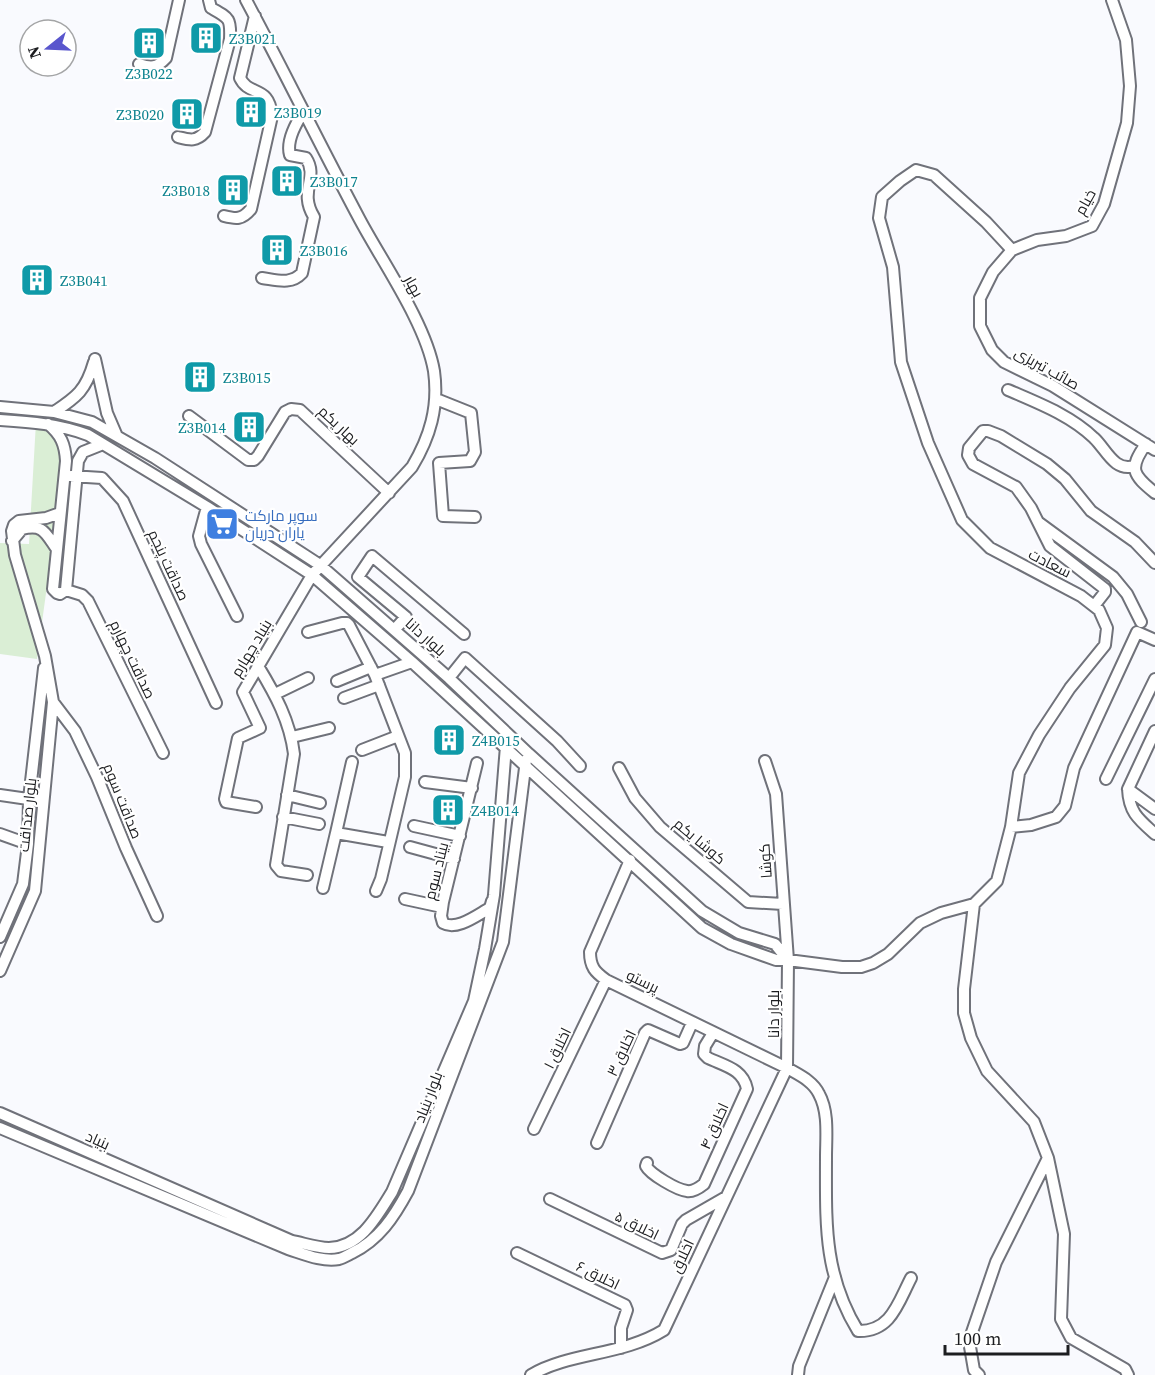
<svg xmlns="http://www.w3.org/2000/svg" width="1155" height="1375" font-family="'Source Serif 4',Cairo,serif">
	<rect width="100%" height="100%" fill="#f9fafe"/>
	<path fill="#daeed5" d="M36,422L69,425L37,659L0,654V543L29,544Z"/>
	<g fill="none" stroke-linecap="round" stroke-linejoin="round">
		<defs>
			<path id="minor" d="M246,0C285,73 321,147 360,220C383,263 426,324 434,371C439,407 430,437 412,467L312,575L243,692L260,728L238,738L225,799L226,802L256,807
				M1112,0L1126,40L1130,86L1127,123L1104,204L1092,226L1066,236L1037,240L1012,250L993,272L980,298V326L992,350L1004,362L1053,386L1155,450
				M139,64C151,68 157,68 166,58L179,0
				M178,137C190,140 196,142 205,132L230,39C231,18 229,18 211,8L209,0
				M224,216C236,219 242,220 251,209L272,116C269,84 249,97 240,78L255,16
				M262,278C277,280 291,285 302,273L314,217C298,191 319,178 306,158L290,155C286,141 296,123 304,111
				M95,359L107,413L116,434
				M1008,390C1038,403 1070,415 1094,438C1106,449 1114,472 1134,466
				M436,399L471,413L475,452L470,461L439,463L443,516L475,517
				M0,407L54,412L92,422L155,458L320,565L449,678L529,754L702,911L739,933L775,944L788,960
				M54,412C77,397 86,390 94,362
				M189,416L248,460H254L258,456L285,412L291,409L300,410L389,493
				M0,420C31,422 59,424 88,435L207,507L312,575L412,662L702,928L731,944L776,960H788L842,967H861L873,963L888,954L920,923L941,913L974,904L997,881L1011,827L1019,773L1039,735L1070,688L1105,645L1107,628L1099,610L1081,596L990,548L962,520L928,443L901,362L893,267L879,218L882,197L900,181L916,170L934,175L986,222L1012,250
				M48,424C61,435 65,444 66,461L53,589L57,593L60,594L66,590L78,461L83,452L103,444
				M1146,444C1128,469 1133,475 1155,493
				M71,476L102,478L123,501L216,703
				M207,507L199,536L201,544L237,616
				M1038,522L1113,577L1127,594L1141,622
				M12,541L22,529C43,524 45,532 56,548
				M66,590L82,595L88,601L163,753
				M1094,606L1105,592V589L1050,546L1031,508L1016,487L973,464L968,455L969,448L983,431H988L1001,436L1047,464L1065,479L1091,511L1135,542L1155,563
				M395,629L406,617L358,577L372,556L464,634
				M308,632L342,623H347L349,625L375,675L405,753V777L381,879L376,891
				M258,666C275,694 290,721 294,754L276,865L281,871L307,875
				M375,675L412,662
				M449,678L465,658L557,741L580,766
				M337,681L371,667
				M275,694L308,678
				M344,698L379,685
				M53,702L75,731L97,777L126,848L157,916
				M1155,731L1128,789L1155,809
				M292,737L329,728
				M362,750L398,736
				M477,763L443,902L441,916L443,923C457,931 477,915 490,908L492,901
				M619,768L635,798L660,827L748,902L783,904
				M1106,779L1155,679
				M425,782L472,788
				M1128,789C1129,812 1138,819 1155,834
				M0,795L35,800
				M287,795L320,803
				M283,817L319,824
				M414,826L460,836
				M1011,827L1031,825L1056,817L1065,806L1074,768L1137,632L1155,640
				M336,833L352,762
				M0,834L28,844
				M410,847L454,859
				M630,860L590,952C590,967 595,972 606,980L787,1068C799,1075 813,1081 819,1094C829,1112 826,1137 826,1157C826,1221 823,1274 858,1331C891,1332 898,1303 911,1278
				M323,888L336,833L388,842
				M405,899L442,907
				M974,904L964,989V1013L971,1038L987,1071L1034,1122L1048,1158L1064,1234L1061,1319L1071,1338L1125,1369L1128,1375
				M0,937L23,884L28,844L29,799L44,668
				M0,971L35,891L53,702L45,656L15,555L12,531L14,525L19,521L46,518L60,513
				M0,1113L292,1241C303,1243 317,1248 329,1248C361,1247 377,1216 392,1192L474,1001L485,949L494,895L506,746
				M0,1128L288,1249C304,1254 322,1262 339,1259C343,1258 348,1255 352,1253C379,1240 394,1217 408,1191L503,942L526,760
				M534,1129L606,980
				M597,1143L645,1033L648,1030L680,1044L683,1043L692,1023
				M647,1163L646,1166C650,1174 677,1190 687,1191C693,1192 699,1188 704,1184L747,1089C743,1069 725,1066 708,1058L704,1054L705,1046L713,1033
				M550,1199L662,1253L671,1250L682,1224L686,1220L726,1197
				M517,1253L625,1305L627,1310L621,1328V1348
				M531,1375C570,1352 622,1356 664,1330L787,1068L788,960L776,794L765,761
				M798,1375L799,1366L835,1277
				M979,1375L974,1370L969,1341L996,1262L1048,1158"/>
		</defs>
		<use href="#minor" stroke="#70727a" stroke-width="14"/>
		<use href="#minor" stroke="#fff" stroke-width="10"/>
	</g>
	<defs>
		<symbol id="building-square" viewBox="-11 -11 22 22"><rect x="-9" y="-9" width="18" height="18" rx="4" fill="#0f9aa8" stroke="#fff"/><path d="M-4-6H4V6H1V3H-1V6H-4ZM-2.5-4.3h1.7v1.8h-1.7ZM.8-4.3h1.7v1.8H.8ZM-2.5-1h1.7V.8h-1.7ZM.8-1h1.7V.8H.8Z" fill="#fff"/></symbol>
		<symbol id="supermarket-square" viewBox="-11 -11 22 22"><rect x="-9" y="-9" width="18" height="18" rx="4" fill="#3f7fe0" stroke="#fff"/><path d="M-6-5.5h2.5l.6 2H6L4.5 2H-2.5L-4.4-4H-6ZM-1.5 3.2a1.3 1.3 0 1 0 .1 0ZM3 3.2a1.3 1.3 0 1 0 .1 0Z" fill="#fff"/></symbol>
	</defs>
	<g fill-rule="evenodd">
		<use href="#building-square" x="187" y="19" width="38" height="38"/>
		<use href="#building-square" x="130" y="24" width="38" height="38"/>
		<use href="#building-square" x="232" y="93" width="38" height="38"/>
		<use href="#building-square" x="168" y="95" width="38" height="38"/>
		<use href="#building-square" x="268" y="162" width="38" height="38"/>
		<use href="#building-square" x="214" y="171" width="38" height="38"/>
		<use href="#building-square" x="258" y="231" width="38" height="38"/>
		<use href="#building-square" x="18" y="261" width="38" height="38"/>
		<use href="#building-square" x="181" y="358" width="38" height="38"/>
		<use href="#building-square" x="230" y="408" width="38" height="38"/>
		<use href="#supermarket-square" x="203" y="505" width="38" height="38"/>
		<use href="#building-square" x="430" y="721" width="38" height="38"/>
		<use href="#building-square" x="429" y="791" width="38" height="38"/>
	</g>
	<g text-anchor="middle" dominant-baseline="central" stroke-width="4.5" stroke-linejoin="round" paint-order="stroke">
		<g font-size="15" fill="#0d838f" stroke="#fff" text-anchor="start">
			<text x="229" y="38">Z3B021</text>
			<text x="149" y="73" text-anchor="middle">Z3B022</text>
			<text x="274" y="112">Z3B019</text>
			<text x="164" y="114" text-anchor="end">Z3B020</text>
			<text x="310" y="181">Z3B017</text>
			<text x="210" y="190" text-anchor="end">Z3B018</text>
			<text x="300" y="250">Z3B016</text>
			<text x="60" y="280">Z3B041</text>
			<text x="223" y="377">Z3B015</text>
			<text x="226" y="427" text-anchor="end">Z3B014</text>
			<text x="472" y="740">Z4B015</text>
			<text x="471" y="810">Z4B014</text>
		</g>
		<g font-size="15" fill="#1c1d20" stroke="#fff">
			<text transform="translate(1085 202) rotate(-61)">خیام</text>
			<text transform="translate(414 286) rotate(61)">بهار</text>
			<text transform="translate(1047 368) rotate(29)">صائب تبریزی</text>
			<text transform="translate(339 425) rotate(43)">بهار یکم</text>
			<text transform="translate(1050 563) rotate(27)">سعادت</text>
			<text transform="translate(169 565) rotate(65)">صداقت پنجم</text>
			<text transform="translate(426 637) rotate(42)">بلوار دانا</text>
			<text transform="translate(251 648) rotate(-59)">بنیاد چهارم</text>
			<text transform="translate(133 659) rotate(64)">صداقت چهارم</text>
			<text transform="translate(123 801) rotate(68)">صداقت سوم</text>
			<text transform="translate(27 815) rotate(-84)">بلوار صداقت</text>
			<text transform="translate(700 841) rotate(40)">کوشا یکم</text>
			<text transform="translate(765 861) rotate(-94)">کوشا</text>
			<text transform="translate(436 871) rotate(-76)">بیناد سوم</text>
			<text transform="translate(643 981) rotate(26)">پرستو</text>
			<text transform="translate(773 1014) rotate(-90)">بلوار دانا</text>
			<text transform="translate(557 1048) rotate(-64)">اخلاق ۱</text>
			<text transform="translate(621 1053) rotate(-65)">اخلاق ۳</text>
			<text transform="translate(428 1097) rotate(-69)">بلوار بنیاد</text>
			<text transform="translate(714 1126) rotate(-66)">اخلاق ۴</text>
			<text transform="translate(98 1140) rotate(24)">بنیاد</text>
			<text transform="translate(637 1225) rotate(26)">اخلاق ۵</text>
			<text transform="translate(682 1256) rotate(-65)">اخلاق</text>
			<text transform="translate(598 1275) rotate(26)">اخلاق ۶</text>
		</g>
		<g font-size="15" fill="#366cbe" stroke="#fff" text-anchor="start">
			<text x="245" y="515">سوپر مارکت<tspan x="245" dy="17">یاران دریان</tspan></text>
		</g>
	</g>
	<g transform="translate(48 48) rotate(252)"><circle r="28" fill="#ffffff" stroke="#a4a5a6" stroke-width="1.5"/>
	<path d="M0-4.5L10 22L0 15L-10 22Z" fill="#5956cd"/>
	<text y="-9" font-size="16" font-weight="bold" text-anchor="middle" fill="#1c1d20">N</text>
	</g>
	<path d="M945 1345v9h123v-9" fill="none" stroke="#1c1d20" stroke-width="3"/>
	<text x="954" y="1345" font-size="18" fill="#1c1d20" stroke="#ffffff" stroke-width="4.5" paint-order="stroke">100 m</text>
</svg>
